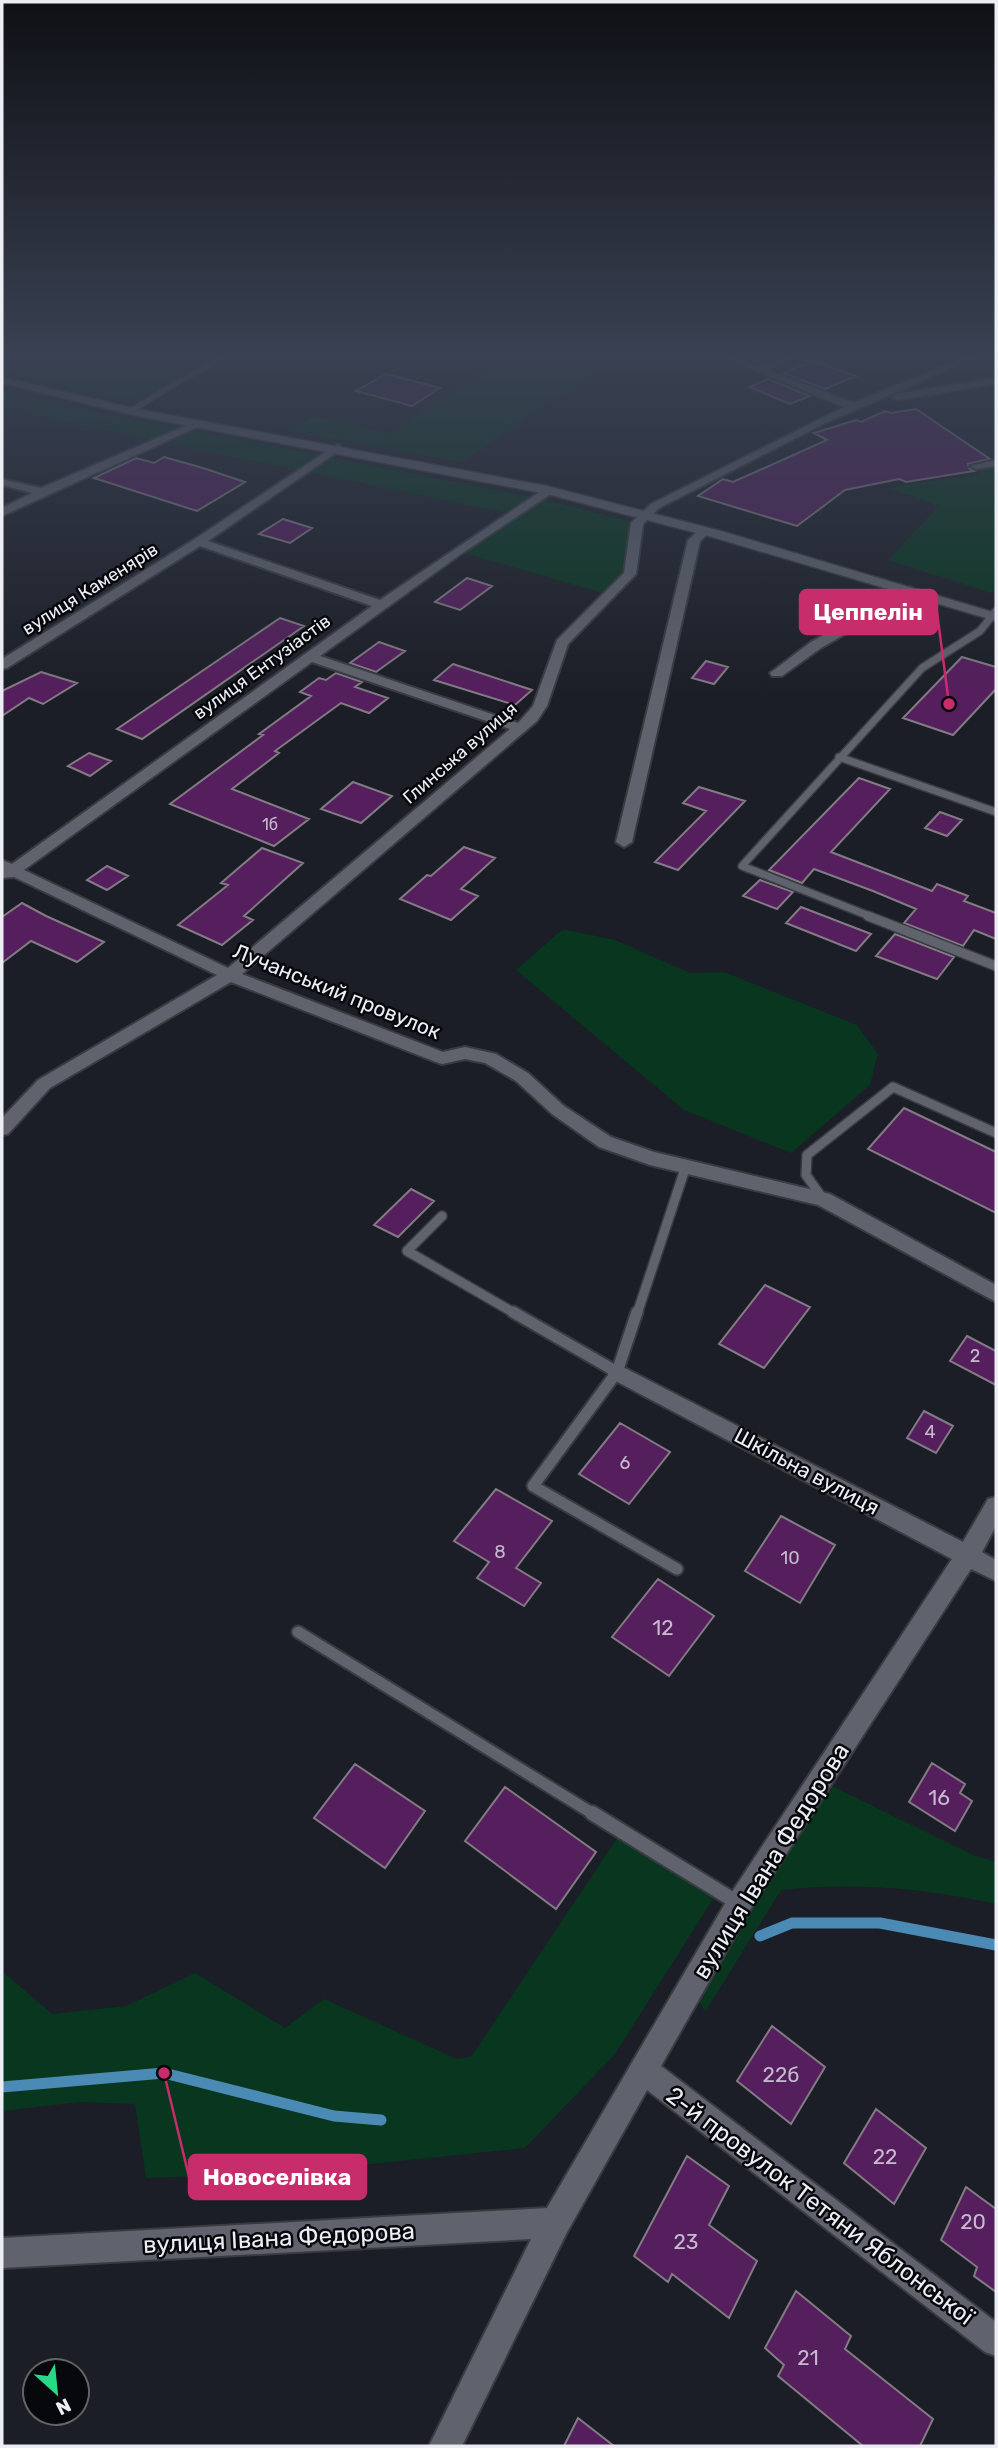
<svg xmlns="http://www.w3.org/2000/svg" width="998" height="2448" font-family="Rubik,sans-serif">
	<rect width="100%" height="100%" fill="#1b1e26"/>
	<path fill="#08361f" d="M2,355H230L141,404L62,388L2,371Z
		M509,355H620L461,462L289,431L315,416L389,433Z
		M2,390L47,402L537,498L637,523L632,566L610,595L457,551L512,514L32,415L2,406Z
		M996,466V590L992,593L888,560L939,506L888,488L981,474V469Z
		M563,929L615,940L690,973L724,972L857,1025L878,1054L870,1085L791,1153L684,1110L516,970Z
		M820,1780L973,1855L996,1862V1904C923,1888 855,1882 781,1890L705,2012L692,1988Z
		M622,1831L718,1891L615,2054L525,2148L284,2173L146,2178L135,2104L80,2102L2,2111V1971L52,2014L126,2006L195,1973L285,2028L324,1999L457,2059L471,2057Z"/>
	<g fill="none" stroke-linecap="round" stroke-linejoin="round">
		<path stroke="#4b8ab5" stroke-width="11" d="M760,1936L792,1923H880L996,1945
			M2,2087L164,2073L334,2116L381,2120"/>
	</g>
	<path fill="#551e5d" stroke="#837b84" stroke-width="2" d="M813,361L856,376L825,389L783,373Z
		M386,374L440,388L412,406L356,391Z
		M768,379L810,396L790,404L749,387Z
		M916,409L990,459L968,464L969,468L974,471L906,482L899,479L845,490L797,526L698,496L723,479L733,482L827,440L814,433L856,420L861,422L885,411L891,413Z
		M164,457L203,468L245,482L197,511L94,478L136,458L154,463Z
		M283,519L312,528L290,543L259,534Z
		M467,578L492,586L460,610L435,602Z
		M280,618L304,626L142,739L117,729Z
		M379,642L405,651L376,672L350,663Z
		M962,657L996,667V689L953,735L903,718Z
		M706,661L728,667L714,684L692,678Z
		M453,664L532,690L515,705L434,680Z
		M41,672L77,683L43,704L29,698L2,716V691Z
		M336,673L362,682L355,687L388,698L369,713L341,703L275,751L279,753L232,789L309,819L274,846L170,804L263,735L259,734L311,696L300,692L319,678L326,680Z
		M89,753L111,761L90,776L68,766Z
		M859,778L890,789L831,852L932,891L937,884L968,896L964,901L996,913V939L974,930L963,946L904,923L916,909L873,891L814,869L802,883L769,870Z
		M353,782L392,796L361,823L321,809Z
		M699,787L745,801L678,870L655,862L706,811L683,803Z
		M940,812L962,820L947,836L925,828Z
		M464,847L495,858L461,889L478,896L451,920L400,899L427,875L431,876Z
		M262,848L303,863L244,916L253,920L222,945L178,925L228,885L221,883Z
		M107,866L128,876L107,890L87,880Z
		M760,880L793,892L777,909L743,896Z
		M22,903L46,916L104,942L77,962L31,941L2,963V917Z
		M801,907L871,934L856,951L786,923Z
		M895,934L954,957L937,979L876,956Z
		M904,1108L996,1152V1213L868,1149Z
		M411,1189L434,1201L398,1237L374,1225Z
		M765,1285L810,1307L764,1368L719,1344Z
		M967,1336L996,1351V1385L950,1361Z
		M924,1411L953,1426L936,1453L907,1438Z
		M620,1423L670,1452L629,1504L579,1474Z
		M496,1489L552,1521L516,1568L541,1583L524,1606L477,1578L489,1562L454,1541Z
		M781,1516L835,1545L800,1603L745,1571Z
		M658,1579L714,1616L669,1676L612,1637Z
		M932,1763L965,1784L960,1793L972,1801L955,1831L909,1802Z
		M355,1764L425,1811L385,1868L314,1818Z
		M505,1787L596,1852L556,1909L465,1841Z
		M772,2026L825,2067L791,2124L737,2081Z
		M876,2109L926,2148L894,2204L844,2163Z
		M687,2156L729,2186L709,2225L757,2261L729,2318L672,2274L668,2282L634,2256Z
		M966,2187L996,2209V2292L974,2276L977,2267L941,2240Z
		M796,2291L851,2336L845,2349L933,2419L920,2446H863L778,2376L784,2365L765,2348Z
		M578,2418L614,2446H564Z"/>
	<g fill="none" stroke-linecap="round" stroke-linejoin="round">
		<defs>
			<path id="service-far4" d="M131,411L179,381L230,355"/>
			<path id="service-far3" d="M839,757L996,812
				M872,917L742,866L922,668L980,631L996,611"/>
			<path id="service-far2" d="M868,916L996,966
				M823,1199L806,1175L807,1155L893,1087L996,1133
				M442,1216L407,1251L516,1314
				M637,1314L686,1166"/>
			<path id="service-far1" d="M513,1312L617,1372
				M637,1312L617,1372L533,1486L677,1569
				M298,1632L595,1815"/>
			<path id="service" d="M592,1813L738,1903"/>
			<path id="minor" d="M717,355H731L760,367L791,355H805L769,370L853,403L969,355H982L825,423L659,508L643,524L636,574L568,644L547,706L537,721L242,974L443,1052L465,1047L496,1054L528,1073L564,1106L611,1137L654,1152L830,1194L996,1285V1302L818,1205L650,1165L599,1147L552,1114L516,1081L485,1063L465,1059L442,1064L436,1062L231,982L50,1088L8,1134L2,1135V1118L38,1080L217,975L14,877L2,878V860L12,864L372,606L200,546L7,668L2,669V659L195,539L336,445L340,446V450L208,541L380,600L544,489H552V493L461,554L320,656L518,723L533,706L557,640L624,573L631,523L651,504L844,407ZM312,662L510,729L228,968L24,870Z
				M996,378V384L897,400L892,397L897,394Z
				M195,422L204,424L2,516V508L32,493L2,485V479L41,488Z
				M996,460V466L976,469L970,466Z
				M700,529L710,532L700,541L632,842L624,847L616,842L688,540Z
				M910,587L916,591L914,594L821,648L782,676H772L770,673L811,642Z
				M617,1364L963,1542L988,1499L996,1497V1526L982,1552L996,1560V1581L971,1569L748,1913L661,2066L996,2322V2356L985,2352L647,2090L566,2234L462,2446H429L531,2239L2,2268V2238L547,2208L730,1895L952,1559L610,1378L607,1372L610,1366Z"/>
			<path id="secondary" d="M2,377L137,409L547,486L721,531L996,613V621L712,537L547,494L137,416L2,383Z"/>
		</defs>
		<use href="#service-far4" stroke="#393b41" stroke-width="7"/>
		<use href="#service-far3" stroke="#393b41" stroke-width="10"/>
		<use href="#service-far2" stroke="#393b41" stroke-width="12"/>
		<use href="#service-far1" stroke="#393b41" stroke-width="15"/>
		<use href="#service" stroke="#393b41" stroke-width="18"/>
		<use href="#minor" stroke="#393b41" stroke-width="4"/>
		<use href="#secondary" stroke="#393b41" stroke-width="3"/>
		<use href="#service-far4" stroke="#60636d" stroke-width="5"/>
		<use href="#service-far3" stroke="#60636d" stroke-width="7"/>
		<use href="#service-far2" stroke="#60636d" stroke-width="9"/>
		<use href="#service-far1" stroke="#60636d" stroke-width="11"/>
		<use href="#service" stroke="#60636d" stroke-width="14"/>
		<use href="#minor" fill="#60636d" fill-rule="evenodd"/>
		<use href="#secondary" fill="#60636d" fill-rule="evenodd"/>
	</g>
	<linearGradient id="sky" x2="0" y2="1"><stop stop-color="#0f1015"/><stop offset="0.51" stop-color="#394152"/><stop offset="1" stop-color="#394152" stop-opacity="0"/></linearGradient>
	<rect width="998" height="698" fill="url(#sky)"/>
	<g text-anchor="middle" dominant-baseline="central" stroke-width="5" stroke-linejoin="round" paint-order="stroke">
		<g font-size="16" fill="#c6bace">
			<text x="270" y="824">1б</text>
		</g>
		<g font-size="18" fill="#eceef4" stroke="#07080b">
			<text transform="translate(90 589) rotate(-32)">вулиця Каменярів</text>
			<text transform="translate(262 667) rotate(-36)">вулиця Ентузіастів</text>
			<text transform="translate(460 753) rotate(-41)">Глинська вулиця</text>
		</g>
		<g font-size="18" fill="#c6bace">
			<text x="975" y="1356">2</text>
			<text x="930" y="1432">4</text>
			<text x="625" y="1463">6</text>
			<text x="500" y="1552">8</text>
			<text x="790" y="1558">10</text>
		</g>
		<g font-size="21" fill="#eceef4" stroke="#07080b">
			<text transform="translate(337 991) rotate(22)">Лучанський провулок</text>
			<text transform="translate(807 1471) rotate(28)">Шкільна вулиця</text>
		</g>
		<g font-size="21" fill="#c6bace">
			<text x="663" y="1627">12</text>
			<text x="939" y="1797">16</text>
			<text x="781" y="2074">22б</text>
			<text x="885" y="2156">22</text>
			<text x="973" y="2221">20</text>
			<text x="686" y="2241">23</text>
			<text x="808" y="2357">21</text>
		</g>
		<g font-size="24" fill="#eceef4" stroke="#07080b">
			<text transform="translate(771 1861) rotate(-58)">вулиця Івана Федорова</text>
			<text transform="translate(820 2206) rotate(37)">2-й провулок Тетяни Яблонської</text>
			<text transform="translate(279 2238) rotate(-3)">вулиця Івана Федорова</text>
		</g>
	</g>
	<path fill="none" stroke="#c62d6a" stroke-width="2.5" d="M949 704L937 612M164 2073L189 2177"/>
	<g fill="#c62d6a" stroke="#07080b" stroke-width="2.5">
		<circle cx="949" cy="704" r="7"/>
		<circle cx="164" cy="2073" r="7"/>
	</g>
	<g fill="#c62d6a" stroke="#c62d6a" stroke-width="2.5">
		<rect x="800" y="590" width="137" height="44" rx="7"/>
		<rect x="189" y="2155" width="177" height="44" rx="7"/>
	</g>
	<g font-size="23" text-anchor="middle" font-weight="bold" fill="#fff">
		<text x="868" y="620">Цеппелін</text>
		<text x="277" y="2185">Новоселівка</text>
	</g>
	<rect width="998" height="2448" fill="none" stroke="#eceef4" stroke-width="7"/>
	<g transform="translate(56 2392) rotate(153)"><circle r="33" fill="#07080b" stroke="#636468" stroke-width="2"/>
	<path d="M0-5L12 26L0 18L-12 26Z" fill="#29d885"/>
	<text y="-10" font-size="19" font-weight="bold" text-anchor="middle" fill="#eceef4">N</text>
	</g>
</svg>
